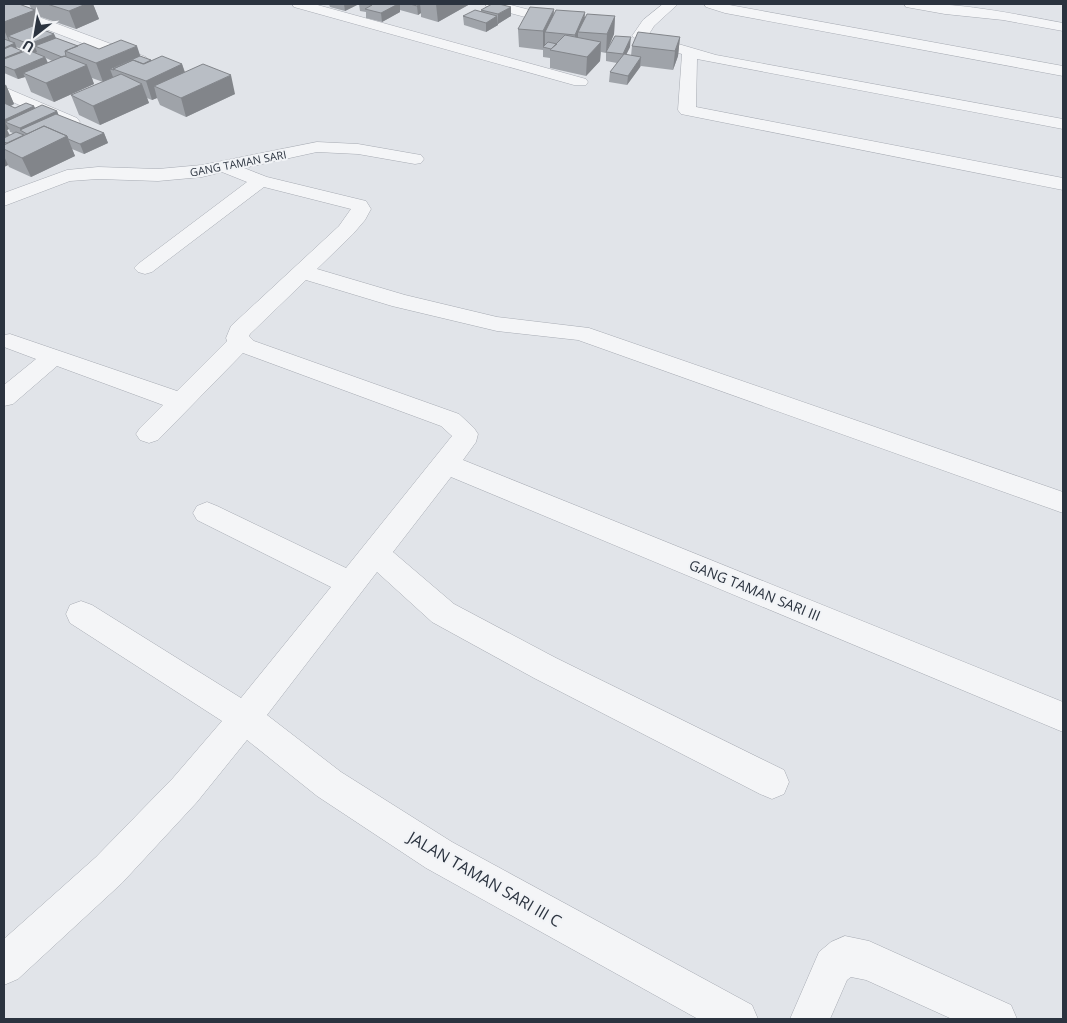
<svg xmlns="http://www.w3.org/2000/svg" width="1067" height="1023" font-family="'Open Sans',sans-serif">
	<rect width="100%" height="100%" fill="#e1e4e9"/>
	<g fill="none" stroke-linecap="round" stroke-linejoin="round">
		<defs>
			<path id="street" d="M4,4L146,57L148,60L146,63H134L4,13Z
				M292,4H314L586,79L588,82L586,85H574L294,7Z
				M485,4H507L568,20L570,23L568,26L563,27L487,7Z
				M663,4H678L654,26L649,34L651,36L716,55L1063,119V129L697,59L696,107L1063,178V190L681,114L678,110L682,54L641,42L632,36L643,20Z
				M704,4H724L1063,66V76L725,13L706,7Z
				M904,4C953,1 1015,14 1063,23V31L1003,20L945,14L906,7Z
				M4,87L77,118L80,122L77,126L71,127L65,126L4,98Z
				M317,142L358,144L415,154L421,155L424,159L421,163L415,164L358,154L317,152L244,168L267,177L366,201L371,209L365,220L353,234L317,269L405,295L497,317L589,328L1063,492V513L578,340L497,331L392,306L306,280L250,334L249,336L254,341L459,414L474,428L478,434L476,442L463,460L1063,702V732L451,477L393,552L454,604L556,658L784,770L789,782L784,794L772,799L760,794L534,678L432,622L377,572L267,715L341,772L452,842L752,1005L758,1019H698L426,868L317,796L247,740L197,802L122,883L18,979L4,985V939L96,857L173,778L222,721L70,623L66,614L70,605L81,601L92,605L241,698L331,587L197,520L193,513L197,506L207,502L217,506L346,568L452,436L441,426L243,353L158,440L149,443L140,440L136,434L140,428L163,405L57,366L13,404L4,406V385L36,359L4,347V335L10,334L177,391L227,341L226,338L231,326L339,226L351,209L264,187L152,272L145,274L138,272L134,268L138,264L247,182L222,172L202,177L158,181L98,179L70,181L4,206V193L67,170L98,167L158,169L202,165Z
				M845,936L869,941L1011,1005L1017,1019H952L866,980L851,977L847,980L830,1019H790L819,952L831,942Z"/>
			<path id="secondary" d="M4,4H12L10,7L4,8Z"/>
		</defs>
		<use href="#street" stroke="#a7abb3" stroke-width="1"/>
		<use href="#secondary" stroke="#a7abb3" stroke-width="1"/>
		<use href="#street" fill="#f4f5f7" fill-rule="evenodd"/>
		<use href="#secondary" fill="#fff" fill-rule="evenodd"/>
	</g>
	<path fill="#9fa3a9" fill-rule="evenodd" d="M29,4H93L99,19L76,29L38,16L43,28L40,29L54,34L56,38L78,46L140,56L151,60L152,61L182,64L185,72L235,94L186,117L160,105L157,98L152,100L147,98L149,103L100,125L79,115L71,95L103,82L92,78L94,84L54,102L31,92L25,77L18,79L4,73V5L31,8ZM16,47L26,51L22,52L17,49ZM46,58L52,61L48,63Z
		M329,4H470L438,22L421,17V13L418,15L400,10V12L382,22L366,18V12L360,11L359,4L345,11L330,7Z
		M481,10L511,16L498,24V25L486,32L464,25L463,16L481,11Z
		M554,15L585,17L615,16L614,34L608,49L630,47L626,55L631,56L632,46L680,37L678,56L673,70L641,66L627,85L609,82L610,72L617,63L606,61V53L601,52L600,61L586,76L550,68V58L543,57V50L519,47L518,29Z
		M4,84L6,85L14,104L11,106L15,108L34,106L35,108L57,111L58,115L104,133L108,143L84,154L72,149L75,156L31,177L9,167L8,165L4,167ZM9,129L10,132L13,133L10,135L7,130Z"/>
	<path fill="#82858a" d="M86,4H93L99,19L76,29L69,11Z
		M344,4H359L345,11Z
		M394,4H400V12L382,22L381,13Z
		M420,4L421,13L418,15L417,6Z
		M436,4H470L438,22Z
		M511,7V16L498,24V14Z
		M554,9L553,27L545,32V45L543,48V31Z
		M35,10L43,28L15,39L8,36L10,41H9L4,30V22Z
		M585,12L584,30L578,32V46L574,53L575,35Z
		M497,16L498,25L486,32V23Z
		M615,16L614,34L606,53L607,34Z
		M54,34L58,43L35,46L37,52L33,54L29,44Z
		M631,37L630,47L622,63L623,54Z
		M680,37L678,56L673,70L675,51Z
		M601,42L600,61L586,76L587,57Z
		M15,43L18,52L22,51L26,60L4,66V48Z
		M137,46L143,64L151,60L154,69H110L113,77L103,82L96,63Z
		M45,57L49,66L23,73L25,77L18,79L14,70Z
		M641,57L640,67L627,85L628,76Z
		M182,64L188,83L154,86L157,98L152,100L146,81Z
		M87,65L94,84L54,102L46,83Z
		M231,75L235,94L186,117L181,98Z
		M142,84L149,103L100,125L93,106Z
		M6,85L14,104L4,109V86Z
		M34,106L38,116L5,122L9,129L7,130L13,143L4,142V120Z
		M57,111L61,121L21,131L20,128Z
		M104,133L108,143L84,154L80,144Z
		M67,136L75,156L31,177L17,148Z
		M4,156L8,165L4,167Z"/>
	<path fill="#b9bec5" stroke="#82858a" d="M6,4H19L35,10L4,22V5Z
		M47,4H86L69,11Z
		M366,4H398L381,13L365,9L372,5Z
		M410,4H420L417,6Z
		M492,4H499L511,7L498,14L481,10Z
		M530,7L554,9L543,31L518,29Z
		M475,10L497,16L486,23L463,16Z
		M556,10L585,12L575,35L545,32Z
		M587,14L615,16L607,34L578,32Z
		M33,26L54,34L29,44L8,36Z
		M638,32L680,37L675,51L632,46Z
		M565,35L601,42L587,57L550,50Z
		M615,36L631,37L623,54L606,52Z
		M56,38L78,46L65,51L66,56L62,57L35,46Z
		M4,39L15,43L4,48Z
		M121,40L137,46L96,63L65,51L84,43L99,49Z
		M548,42L557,44L551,49L543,47Z
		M11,46L22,51L4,58V49Z
		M28,50L45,57L14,70L4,66V59Z
		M624,54L641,57L628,76L610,72Z
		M64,56L87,65L46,83L23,73Z
		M140,56L151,60L143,64L133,60L113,69L114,70L110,69Z
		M162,56L182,64L146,81L113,69L133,60L144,64Z
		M203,64L231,75L181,98L154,86Z
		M121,74L142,84L93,106L71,95Z
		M4,103L15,108L26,103L34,106L4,120Z
		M42,105L57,111L20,128L5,122Z
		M56,114L104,133L80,144L68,139L67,136L44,126L27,134L20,130Z
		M44,126L67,136L22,158L4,149V145Z
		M16,132L24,135L7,143L4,142V138Z"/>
	<g text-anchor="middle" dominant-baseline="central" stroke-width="4" stroke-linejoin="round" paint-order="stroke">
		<g font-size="11" fill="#2b333f" stroke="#f1f3f6">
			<text transform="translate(238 163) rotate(-11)">GANG TAMAN SARI</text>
		</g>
		<g font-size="14" fill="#2b333f" stroke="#f1f3f6">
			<text transform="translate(755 590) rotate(22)">GANG TAMAN SARI III</text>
		</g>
		<g font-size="16" fill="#2b333f" stroke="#f1f3f6">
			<text transform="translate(485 879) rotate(30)">JALAN TAMAN SARI III C</text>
		</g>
	</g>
	<rect width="1067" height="1023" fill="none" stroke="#2b333f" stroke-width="10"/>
	<g transform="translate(35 35) rotate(211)" stroke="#f1f3f6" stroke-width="4" paint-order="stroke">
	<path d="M0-4L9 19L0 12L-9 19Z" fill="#2b333f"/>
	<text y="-8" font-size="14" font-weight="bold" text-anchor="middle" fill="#2b333f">U</text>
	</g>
</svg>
